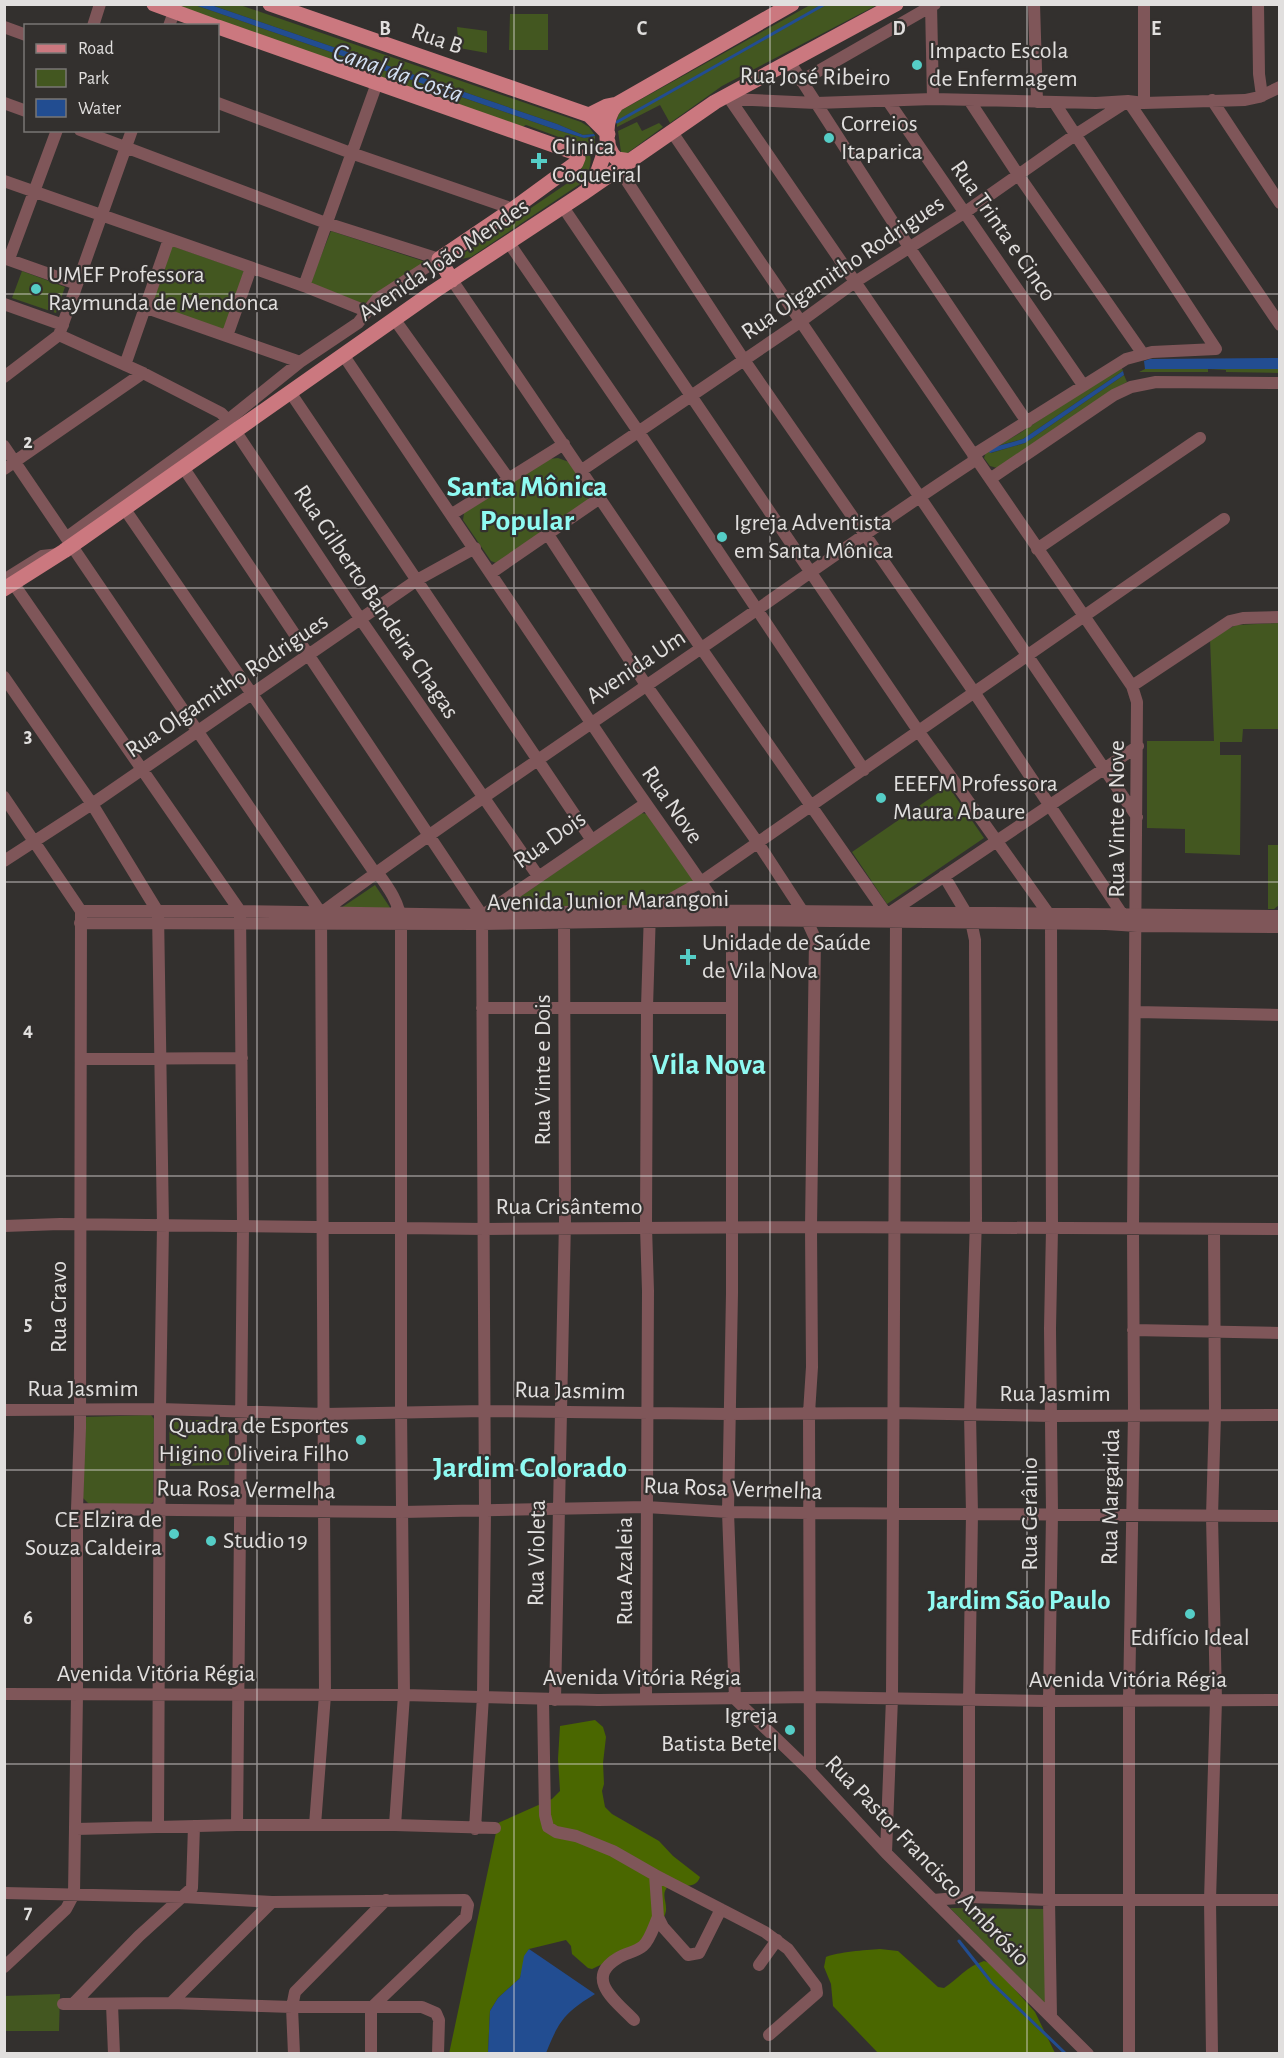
<svg xmlns="http://www.w3.org/2000/svg" width="1284" height="2058" font-family="'Alegreya Sans',sans-serif">
	<rect width="100%" height="100%" fill="#33302e"/>
	<path fill="#435720" d="M171,5H195L554,129L584,138L595,136V143L591,147H586L526,125L520,128Z
		M211,5H240L581,122L589,127L594,134L583,135L557,124Z
		M810,5H877L722,86L670,123L660,105L617,127V119L620,111Z
		M510,14H548V50H509Z
		M457,27L487,31V53L459,48Z
		M637,122L642,131L659,123L663,127L626,154L621,152L618,131Z
		M582,152H590C592,165 589,175 580,184L471,257L461,259L455,256L462,251L464,253L507,224L506,221L525,207L528,210L578,176Z
		M331,231L426,262L364,304L310,283Z
		M172,246L244,271L225,330L152,305Z
		M22,271L65,287L56,313L12,298Z
		M1121,366L1123,371L1023,439L997,446L1020,433Z
		M1186,368L1280,369L1279,373L1226,372V370L1208,369V372H1139L1145,369Z
		M1124,375L1127,382L1112,390L997,468L990,466L984,458L987,449L991,453L1025,443Z
		M558,458L569,462L590,494L588,500L496,563L491,561L463,520L464,513L549,459Z
		M1279,623V729H1243L1242,742H1220V755H1241L1240,855L1185,853V829L1147,828V741H1214L1210,639L1236,625Z
		M948,786L984,838L887,904L852,852Z
		M641,813L648,814L691,876L693,881L658,903L641,908L507,906Z
		M1268,845H1279V905L1274,909H1268Z
		M375,885L391,909L341,908Z
		M151,1415L154,1419L153,1502L150,1504H89L83,1498L85,1417Z
		M169,1420H229V1465L170,1466Z
		M950,1908L1048,1909V2007Z
		M60,1994L59,2031H5L4,1996Z"/>
	<path fill="#4a6700" d="M595,1720L603,1727L606,1737L603,1763L604,1784L602,1791L605,1807L612,1814L659,1841L673,1856L700,1877C696,1890 680,1885 669,1885C660,1894 667,1900 666,1911C665,1916 661,1926 658,1929C647,1941 608,1962 592,1969L588,1968L572,1954L571,1946L566,1940L529,1949L520,1978L498,1998L490,2011L488,2053L449,2054L498,1823L552,1799L560,1791L558,1759L560,1726Z
		M880,1949L898,1951L938,1987L944,1988C959,1978 966,1967 984,1961L992,1964L1035,2012L1055,2053H878L833,2006L831,1984L824,1967L826,1957C838,1952 865,1950 880,1949Z"/>
	<path fill="#224d91" d="M195,5H211L557,124L583,135L594,134L595,136L584,138L554,129Z
		M1279,358V369H1145L1144,361L1150,359Z
		M1123,371L1124,375L1025,443L990,453L987,449L1023,439Z
		M529,1949L595,1994C564,2013 559,2021 546,2053H488L490,2011L498,1998L520,1978L524,1956Z"/>
	<g fill="none" stroke-linecap="round" stroke-linejoin="round">
		<path stroke="#224d91" stroke-width="3" d="M617,122L825,4
			M959,1941L992,1983L1066,2054"/>
		<path stroke="#7f5659" stroke-width="12" d="M931,4L933,99
			M1034,4L1037,102
			M1258,4L1259,74L1262,96
			M93,26L100,4
			M169,26L174,12
			M4,27L26,35
			M789,61L909,247L1027,422
			M801,81L935,4
			M727,95L1132,686L1137,702L1133,1229L1134,1414L1129,1700V2054
			M729,99L816,103L933,99L1096,103L1128,101L1144,103L1245,100L1259,97L1280,87
			M969,100L1019,176L1143,354
			M1212,100L1280,203
			M888,101L1083,385
			M1054,102L1216,349
			M4,103L26,111
			M218,103L351,153L513,209
			M1144,103V4
			M80,130L326,223L439,259
			M672,132L1137,817
			M619,169L744,360L974,692L1122,914
			M4,181L304,286L366,311
			M563,207L919,732L1048,913L1051,923L1052,1229L1050,1329L1052,1514L1049,1701V1900L1051,2016
			M509,243L638,431L864,770
			M4,258L77,284
			M9,259L57,130
			M452,280L701,648L885,912
			M304,286L377,83
			M4,304L63,325
			M144,307L300,362
			M395,320L508,478
			M59,335L143,373L221,413L228,420L361,620L538,876
			M59,335L132,130
			M227,336L251,268
			M344,356C434,488 523,621 612,754C647,807 686,858 720,911V917
			M125,365L169,239
			M4,377L59,335
			M290,392L591,839
			M4,446L321,913L325,1695L315,1825
			M973,455L1126,359L1152,352L1216,349
			M183,467L482,915
			M4,469L143,373
			M582,470L800,322L855,282L964,213L1075,135L1128,101L1280,325
			M990,479L1114,395L1131,387L1156,382L1280,383
			M124,508L375,873
			M452,514L564,444
			M547,533L646,685L758,843L803,912L815,938L811,1227L812,1367L809,1413L810,1771
			M67,537L228,420L300,362L358,323L377,299L439,259
			M1037,549L1200,438
			M491,573L600,498
			M10,576L42,556L59,554
			M13,583L240,911L243,1226L237,1825
			M4,677L92,804L158,912L163,1225L160,1409L158,1826
			M1132,686L1230,621L1243,618L1280,617
			M4,797L81,911L80,1428L77,1509V1695L74,1894L66,1909L4,1967
			M4,861L92,804L417,580L475,548
			M377,872C388,887 400,903 401,923V1411L404,1695L395,1825
			M944,876L971,921L975,940L976,1218L970,1414L972,1514L969,1701V1897
			M81,911H240L482,915L564,912L700,910L1280,916
			M891,912L1138,746
			M321,913C445,822 573,736 700,649C792,586 883,520 977,459
			M732,914V1293L728,1512L735,1699
			M483,915L645,804
			M80,923L482,924L732,920L1106,924L1137,926L1280,927
			M482,1008H731
			M1136,1012L1280,1015
			M82,1059L242,1058
			M4,1226L60,1224L485,1229L811,1227L1280,1229
			M1133,1330L1280,1333
			M4,1410L160,1409L324,1414L485,1411L729,1414L892,1413L1052,1416L1280,1415
			M77,1509L402,1512L646,1507L728,1512L811,1513L1280,1516
			M4,1694L404,1695L598,1700L811,1697L1049,1701L1280,1700
			M646,1699L648,1291L646,1227L647,1007L650,911L701,882L1224,519
			M735,1699L810,1771L886,1853L1088,2054
			M543,1700L545,1815L548,1827L556,1832L576,1836L613,1851L655,1875L765,1932L788,1949L816,1986L817,1993L769,2035
			M555,1700L565,1220L564,915
			M76,1829L237,1825H395L495,1828
			M475,1829L483,1696L485,1511L482,916
			M886,1853L892,1698L896,921
			M655,1875L658,1917L663,1927L688,1955L699,1953L721,1909
			M4,1893L183,1897L272,1902L465,1900L468,1905L466,1917L371,2008
			M933,1900L969,1897L1049,1900H1280
			M759,1965L777,1940
			M171,2003L272,1902
			M63,2004L171,2003L292,2007H422L436,2013L439,2020L438,2054
			M73,2004L139,1936L192,1888L194,1826
			M112,2004L114,2054
			M634,2020C617,2002 583,1979 618,1958C625,1953 636,1952 643,1946C650,1940 654,1926 658,1917
			M294,2054L292,2007L295,1992L386,1900
			M371,2054V2008
			M1212,2054L1210,1900L1216,1700L1212,1516L1215,1415L1214,1229"/>
		<path stroke="#cb787f" stroke-width="15" d="M154,4L214,26
			M270,4L589,115L608,134
			M218,27L576,153L578,158L576,163L513,209L439,259L452,280
			M617,104C605,117 602,147 617,159L631,161
			M589,115L607,106L617,104L792,4
			M588,188L598,171L608,142
			M4,589L64,551L433,292L582,194L715,102L896,4"/>
	</g>
	<path fill="none" stroke="#e1dfde" stroke-width="1.5" stroke-opacity="0.55" d="M257,4V2054M514,4V2054M770,4V2054M1027,4V2054M4,294H1280M4,588H1280M4,882H1280M4,1176H1280M4,1470H1280M4,1764H1280"/>
	<g fill="#55cdc6" stroke="#33302e" stroke-width="2">
		<circle cx="917" cy="65" r="6"/>
		<circle cx="829" cy="138" r="6"/>
		<path d="M536 152h6v6h6v6h-6v6h-6v-6h-6v-6h6z"/>
		<circle cx="36" cy="289" r="6"/>
		<circle cx="722" cy="537" r="6"/>
		<circle cx="881" cy="798" r="6"/>
		<path d="M685 948h6v6h6v6h-6v6h-6v-6h-6v-6h6z"/>
		<circle cx="361" cy="1440" r="6"/>
		<circle cx="174" cy="1534" r="6"/>
		<circle cx="211" cy="1541" r="6"/>
		<circle cx="1190" cy="1614" r="6"/>
		<circle cx="790" cy="1730" r="6"/>
	</g>
	<g text-anchor="middle" dominant-baseline="central" stroke-width="4.5" stroke-linejoin="round" paint-order="stroke">
		<g font-size="24" fill="#e1dfde" stroke="#33302e">
			<text transform="translate(437 39) rotate(19)">Rua B</text>
			<text transform="translate(815 77) rotate(1)">Rua José Ribeiro</text>
			<text transform="translate(1003 231) rotate(55)">Rua Trinta e Cinco</text>
			<text transform="translate(444 260) rotate(-34)">Avenida João Mendes</text>
			<text transform="translate(843 268) rotate(-34)">Rua Olgamitho Rodrigues</text>
			<text transform="translate(376 602) rotate(56)">Rua Gilberto Bandeira Chagas</text>
			<text transform="translate(636 667) rotate(-34)">Avenida Um</text>
			<text transform="translate(227 686) rotate(-34)">Rua Olgamitho Rodrigues</text>
			<text transform="translate(672 805) rotate(55)">Rua Nove</text>
			<text transform="translate(1117 819) rotate(-90)">Rua Vinte e Nove</text>
			<text transform="translate(550 840) rotate(-35)">Rua Dois</text>
			<text transform="translate(608 901) rotate(-1)">Avenida Junior Marangoni</text>
			<text transform="translate(543 1070) rotate(-90)">Rua Vinte e Dois</text>
			<text x="569" y="1207">Rua Crisântemo</text>
			<text transform="translate(59 1307) rotate(-90)">Rua Cravo</text>
			<text x="83" y="1389">Rua Jasmim</text>
			<text transform="translate(570 1391) rotate(1)">Rua Jasmim</text>
			<text x="1055" y="1394">Rua Jasmim</text>
			<text transform="translate(733 1489) rotate(2)">Rua Rosa Vermelha</text>
			<text transform="translate(246 1490) rotate(1)">Rua Rosa Vermelha</text>
			<text transform="translate(1111 1497) rotate(-89)">Rua Margarida</text>
			<text transform="translate(1030 1514) rotate(-90)">Rua Gerânio</text>
			<text transform="translate(537 1553) rotate(-89)">Rua Violeta</text>
			<text transform="translate(625 1571) rotate(-90)">Rua Azaleia</text>
			<text x="156" y="1674">Avenida Vitória Régia</text>
			<text x="642" y="1678">Avenida Vitória Régia</text>
			<text x="1128" y="1680">Avenida Vitória Régia</text>
			<text transform="translate(927 1861) rotate(46)">Rua Pastor Francisco Ambrósio</text>
		</g>
		<g font-size="24" fill="#e1dfde" stroke="#33302e" text-anchor="start">
			<text x="929" y="51">Impacto Escola<tspan x="929" dy="28">de Enfermagem</tspan></text>
			<text x="841" y="124">Correios<tspan x="841" dy="28">Itaparica</tspan></text>
			<text x="552" y="147">Clinica<tspan x="552" dy="28">Coqueiral</tspan></text>
			<text x="48" y="275">UMEF Professora<tspan x="48" dy="28">Raymunda de Mendonca</tspan></text>
			<text x="734" y="523">Igreja Adventista<tspan x="734" dy="28">em Santa Mônica</tspan></text>
			<text x="893" y="784">EEEFM Professora<tspan x="893" dy="28">Maura Abaure</tspan></text>
			<text x="702" y="943">Unidade de Saúde<tspan x="702" dy="28">de Vila Nova</tspan></text>
			<text x="349" y="1426" text-anchor="end">Quadra de Esportes<tspan x="349" dy="28">Higino Oliveira Filho</tspan></text>
			<text x="162" y="1520" text-anchor="end">CE Elzira de<tspan x="162" dy="28">Souza Caldeira</tspan></text>
			<text x="223" y="1541">Studio 19</text>
			<text x="1190" y="1638" text-anchor="middle">Edifício Ideal</text>
			<text x="778" y="1716" text-anchor="end">Igreja<tspan x="778" dy="28">Batista Betel</tspan></text>
		</g>
		<g font-size="26" font-style="italic" fill="#d2dff2" stroke="#33302e">
			<text transform="translate(398 73) rotate(19)">Canal da Costa</text>
		</g>
		<g font-size="27" font-weight="bold" fill="#8ffaf2" stroke="#33302e">
			<text x="1019" y="1600">Jardim São Paulo</text>
		</g>
		<g font-size="30" font-weight="bold" fill="#8ffaf2" stroke="#33302e">
			<text x="527" y="487">Santa Mônica<tspan x="527" dy="34">Popular</tspan></text>
			<text x="709" y="1065">Vila Nova</text>
			<text x="530" y="1468">Jardim Colorado</text>
		</g>
	</g>
	<g font-size="20" text-anchor="middle" font-weight="bold" fill="#e1dfde" stroke="#33302e" stroke-width="4.5" stroke-linejoin="round" paint-order="stroke">
		<text x="385" y="35">B</text>
		<text x="642" y="35">C</text>
		<text x="899" y="35">D</text>
		<text x="1156" y="35">E</text>
		<text x="28" y="448">2</text>
		<text x="28" y="742">3</text>
		<text x="28" y="1036">4</text>
		<text x="28" y="1330">5</text>
		<text x="28" y="1624">6</text>
		<text x="28" y="1918">7</text>
	</g>
	<rect width="1284" height="2058" fill="none" stroke="#e1dfde" stroke-width="12"/>
	<rect x="24" y="24" width="195" height="108" fill="#33302e" stroke="#797674" stroke-width="1.5"/>
	<rect x="36" y="44" width="30" height="9" fill="#cb787f" stroke="#797674" stroke-width="1.5"/>
	<text x="78" y="54" font-size="18" fill="#e1dfde">Road</text>
	<rect x="36" y="69" width="30" height="18" fill="#435720" stroke="#797674" stroke-width="1.5"/>
	<text x="78" y="84" font-size="18" fill="#e1dfde">Park</text>
	<rect x="36" y="99" width="30" height="18" fill="#224d91" stroke="#797674" stroke-width="1.5"/>
	<text x="78" y="114" font-size="18" fill="#e1dfde">Water</text>
</svg>
